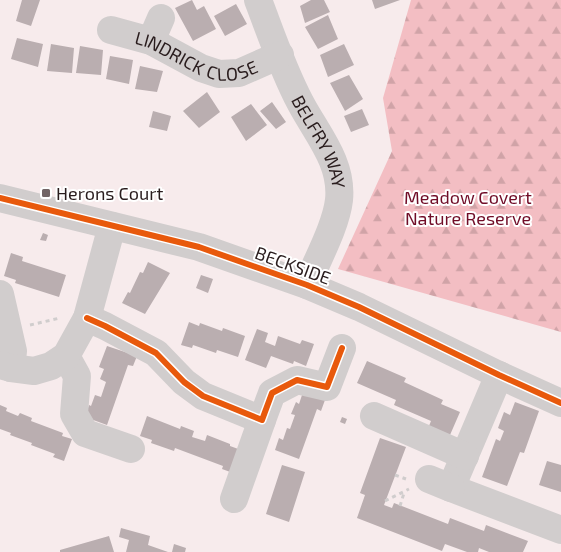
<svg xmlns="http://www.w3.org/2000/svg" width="561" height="552" font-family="'Exo 2',sans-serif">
	<defs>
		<pattern id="forest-firs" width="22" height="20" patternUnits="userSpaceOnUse" patternTransform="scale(1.25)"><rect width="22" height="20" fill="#f3bec3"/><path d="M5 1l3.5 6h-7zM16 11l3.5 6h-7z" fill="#d0a3a7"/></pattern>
	</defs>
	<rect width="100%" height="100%" fill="#f7ebec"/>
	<path fill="url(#forest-firs)" d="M411,0H561V332L338,269L392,151L383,98Z"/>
	<path fill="#baaeb0" d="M22,0H40L31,26L16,21Z
		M192,0L197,10L204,6L216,29L193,41L175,8Z
		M311,0H324L330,12L305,23L300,6Z
		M372,0H400L375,9Z
		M236,4L247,24L225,36L214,16Z
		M328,15L338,39L318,49L305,27Z
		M17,38L43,44L38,67L11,59Z
		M51,44L74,48L72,73L47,71Z
		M344,44L354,65L328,77L320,55Z
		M80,46L103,50L101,75L76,73Z
		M110,56L133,60L129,84L106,79Z
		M140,66L163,71L157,92L135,89Z
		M349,75L363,99L345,111L330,83Z
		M207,92L220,112L199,128L183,111Z
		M272,102L286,122L276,129L260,111Z
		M251,104L267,125L246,141L231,117Z
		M362,109L369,125L351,132L344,116Z
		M153,111L171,116L167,131L149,127Z
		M43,233L48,235L46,241L40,240Z
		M11,253L23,257L22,261L66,275L59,297L15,283L16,280L4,276Z
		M148,262L170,273L145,314L122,303L128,292L130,293L140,272L143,273Z
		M201,275L213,279L208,293L196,288Z
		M189,322L199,326L200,323L222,331L223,328L245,336L238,357L217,350L216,353L193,345L192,348L181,345Z
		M257,329L268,333L265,342L275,346L278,336L300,344L302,340L314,344L306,366L294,361L293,364L271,356L266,368L245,360Z
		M107,346L137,356L133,366L128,365L107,425L85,417L89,405L91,406L95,395L101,397L106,382L100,379L104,369L99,367Z
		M367,361L406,378L404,382L443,400L441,404L460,412L450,435L429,426L431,421L394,405L396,400L357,383Z
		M303,392L325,400L321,411L317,409L299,459L275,450L279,438L283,440L287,428L290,429L295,415L291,414L296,402L299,404Z
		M515,402L539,411L524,453L520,452L507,486L482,477L496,439L500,441L504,431L498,428L504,412L510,415Z
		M0,405L7,408L6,411L18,416L20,413L32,418L31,421L63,433L62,436L72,439L64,461L53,457L55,454L31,445L32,443L10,435L11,433L0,429Z
		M147,416L180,429L181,426L194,431L192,437L205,441L207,435L230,444V446L241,450L233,473L222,469L223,466L175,448L174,451L151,443L152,440L140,436Z
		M342,417L347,419L345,424L340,422Z
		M380,438L406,447L384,505L392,508L394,503L448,524L450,518L484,531L486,525L528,541L523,552H489L479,548L478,552H467L445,544L442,551L357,518L365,495L360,493Z
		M547,461L561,465V492L539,485Z
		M282,465L305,472L289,522L266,514Z
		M121,528L150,536L148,545L168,552H126L129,540L119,537Z
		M109,536L114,552H60V550Z
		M174,544L186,548L185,552H172Z"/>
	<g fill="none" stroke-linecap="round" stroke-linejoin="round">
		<path stroke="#d0cdcd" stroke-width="3" stroke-dasharray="4 4" stroke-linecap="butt" d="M30,325L60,318
			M395,475L406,479
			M385,501L409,489
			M400,506L404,493"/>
		<g stroke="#d1cdcd" stroke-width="28">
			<path id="s1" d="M258,0C271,34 283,70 300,102C316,133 343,162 339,200C336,226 317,260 307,285"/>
			<path id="s2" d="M111,30L151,41L201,68L219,74L239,73L280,55"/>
			<path d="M151,41L161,18"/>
			<path d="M0,198L199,247L307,285L359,307L499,375L561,403"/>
			<path d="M0,294L13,351L11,368"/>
			<path d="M87,318L105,326L156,353L184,382L203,396L262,420L272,393L297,380L327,387L342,348"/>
			<path d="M66,356L77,376L74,414L85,433L131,449"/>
			<path d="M0,365L11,368L34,371L51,366L66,356L87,318L112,226"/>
			<path d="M499,375L451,488L561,530"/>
			<path d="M374,416L465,456"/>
			<path d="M429,479L451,488"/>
			<path d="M234,499L262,420"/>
		</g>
		<defs>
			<path id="cycleway" d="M0,198L199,247L307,285L359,307L499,375L561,403
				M87,318L105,326L156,353L184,382L203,396L262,420L272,393L297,380L327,387L342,348"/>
		</defs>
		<use href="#cycleway" stroke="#fff" stroke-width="9"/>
		<use href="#cycleway" stroke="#e8590c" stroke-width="6"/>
	</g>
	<rect fill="#716465" stroke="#fff" stroke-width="2" x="41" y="188" width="10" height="10" rx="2.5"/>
	<g text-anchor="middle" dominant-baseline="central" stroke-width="4" stroke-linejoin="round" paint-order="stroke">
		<g font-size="18" fill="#291c1d" stroke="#fff">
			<text stroke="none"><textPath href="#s2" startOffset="91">LINDRICK CLOSE</textPath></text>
			<text stroke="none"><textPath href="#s1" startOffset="155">BELFRY WAY</textPath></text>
			<text transform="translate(293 265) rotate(20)">BECKSIDE</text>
		</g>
		<g font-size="18" fill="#291c1d" stroke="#fff" text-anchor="start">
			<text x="56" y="193">Herons Court</text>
		</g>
		<g font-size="18" fill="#700c27" stroke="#fff">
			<text x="468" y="197">Meadow Covert<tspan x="468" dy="21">Nature Reserve</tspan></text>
		</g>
	</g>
</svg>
